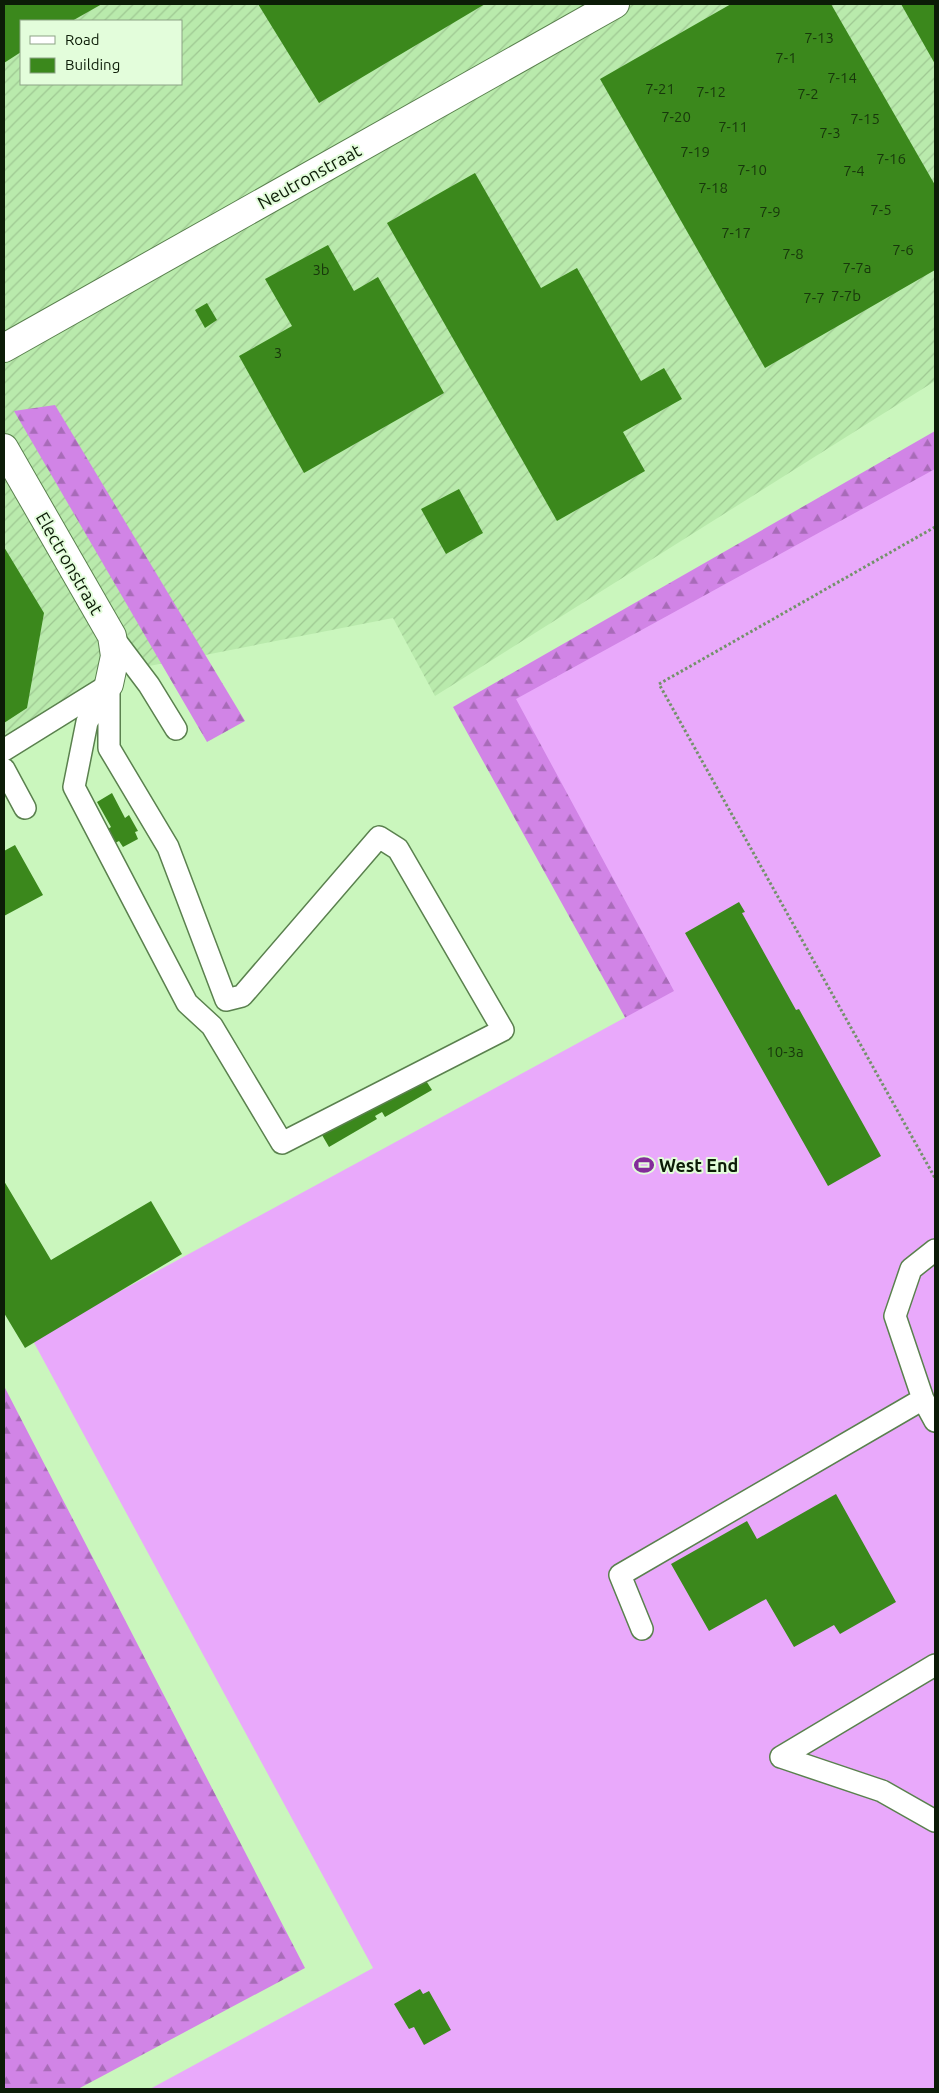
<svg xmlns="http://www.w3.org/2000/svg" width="939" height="2093" font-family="Ubuntu,sans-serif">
	<defs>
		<pattern id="industrial-furrows" width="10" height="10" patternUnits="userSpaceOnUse" patternTransform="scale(1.25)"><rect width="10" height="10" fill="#b9eaac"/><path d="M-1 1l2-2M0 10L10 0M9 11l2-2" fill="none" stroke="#9ec892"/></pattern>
		<pattern id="forest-firs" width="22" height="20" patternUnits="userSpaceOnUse" patternTransform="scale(1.25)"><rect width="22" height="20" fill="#d184e6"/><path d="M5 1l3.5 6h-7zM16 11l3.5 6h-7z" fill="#a86bb8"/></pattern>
	</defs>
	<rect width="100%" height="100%" fill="#caf6bd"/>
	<path fill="url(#industrial-furrows)" fill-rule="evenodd" d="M4,4H935V381L435,696L393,618L139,668L4,738ZM21,21H181V84H21Z"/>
	<path fill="url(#forest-firs)" d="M55,405L245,721L207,742L14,411Z
		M935,431V491L860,1313L806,1344L453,707Z
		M4,1386L305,1968L78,2089H4Z"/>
	<path fill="#e9a9fb" d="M935,469V2089H150L373,1968L32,1339L674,991L516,699Z"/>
	<path fill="#3b881c" d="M4,4H102L72,21H21V52L4,63Z
		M258,4H485L319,103Z
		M731,4H831L935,185V270L765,368L600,79Z
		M901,4H935V64Z
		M475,173L541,288L577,268L641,381L664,368L682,399L623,432L645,471L557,521L387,223Z
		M328,245L354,291L378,277L444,393L304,473L239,356L292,326L265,279Z
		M207,303L217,320L205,328L195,310Z
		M459,489L483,533L446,554L421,509Z
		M4,547L44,613L27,708L4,723Z
		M112,793L125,818L129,815L138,831L135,832L138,839L123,847L119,841L115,843L108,829L111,827L97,802Z
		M15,845L43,895L4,916V851Z
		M739,902L745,912L742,913L796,1010L799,1009L881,1156L828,1186L685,933Z
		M423,1076L432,1090L385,1117L382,1112L375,1116L377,1119L329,1147L322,1135Z
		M4,1181L51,1260L151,1201L182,1254L25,1348L4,1313Z
		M836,1494L896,1602L840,1634L834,1625L794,1647L766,1599L709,1631L671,1564L747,1521L757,1539Z
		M420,1989L423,1994L429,1991L451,2030L424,2045L414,2027L409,2029L394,2004Z"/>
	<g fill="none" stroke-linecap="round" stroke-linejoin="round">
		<defs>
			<path id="service" d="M112,636L149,685L176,729
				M109,684V748L168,847L226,1000L242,996L379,837L398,849L503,1030L282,1143L212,1026L187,1003L74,787L87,722Z
				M4,750L107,686
				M4,769L25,808
				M935,1250L911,1269L895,1316L923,1399L935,1421
				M642,1629L620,1575L923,1399
				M781,1757L935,1665
				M781,1757L882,1791L935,1821"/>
			<path id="minor" d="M4,348L615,4
				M4,448L112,636L115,656L109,684"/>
		</defs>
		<use href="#service" stroke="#5a814e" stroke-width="24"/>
		<use href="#minor" stroke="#5a814e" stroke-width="30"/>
		<path stroke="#73926a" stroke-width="3" stroke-dasharray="2.5 2.5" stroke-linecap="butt" d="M935,527L659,684L935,1178"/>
		<use href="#service" stroke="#fff" stroke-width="21"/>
		<use href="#minor" stroke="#fff" stroke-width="28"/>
	</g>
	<defs>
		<symbol id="stadium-bare" viewBox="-9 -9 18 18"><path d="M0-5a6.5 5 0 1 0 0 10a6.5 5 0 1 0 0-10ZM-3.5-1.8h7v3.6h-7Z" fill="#832c99" stroke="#e3fddb" stroke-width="2.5" paint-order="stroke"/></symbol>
	</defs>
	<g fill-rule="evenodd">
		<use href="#stadium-bare" x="630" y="1151" width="28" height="28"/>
	</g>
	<g text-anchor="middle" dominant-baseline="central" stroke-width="4" stroke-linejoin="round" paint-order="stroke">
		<g font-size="15" fill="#18370c">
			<text x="819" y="37">7-13</text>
			<text x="786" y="57">7-1</text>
			<text x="842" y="77">7-14</text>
			<text x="660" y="88">7-21</text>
			<text x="711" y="91">7-12</text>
			<text x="808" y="93">7-2</text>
			<text x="676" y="116">7-20</text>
			<text x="865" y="118">7-15</text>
			<text x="733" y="126">7-11</text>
			<text x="830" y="132">7-3</text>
			<text x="695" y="151">7-19</text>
			<text x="891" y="158">7-16</text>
			<text x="752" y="169">7-10</text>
			<text x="854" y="170">7-4</text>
			<text x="713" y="187">7-18</text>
			<text x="881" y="209">7-5</text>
			<text x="770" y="211">7-9</text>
			<text x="736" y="232">7-17</text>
			<text x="903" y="249">7-6</text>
			<text x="793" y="253">7-8</text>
			<text x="857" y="267">7-7a</text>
			<text x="321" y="269">3b</text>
			<text x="846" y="295">7-7b</text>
			<text x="814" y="297">7-7</text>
			<text x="278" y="352">3</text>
			<text x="785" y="1051">10-3a</text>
		</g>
		<g font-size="18" fill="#0c1c07" stroke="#e3fddb">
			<text transform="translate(309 176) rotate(-29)">Neutronstraat</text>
			<text transform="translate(70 563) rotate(60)">Electronstraat</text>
		</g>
		<g font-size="18" font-weight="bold" fill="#0c1c07" stroke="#e3fddb" text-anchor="start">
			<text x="659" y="1165">West End</text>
		</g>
	</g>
	<rect width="939" height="2093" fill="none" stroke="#0c1c07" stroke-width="10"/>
	<rect x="20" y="20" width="162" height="65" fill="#e3fddb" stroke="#8da386"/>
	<rect x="30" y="36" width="25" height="8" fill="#ffffff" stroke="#8da386"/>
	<text x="65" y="45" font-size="15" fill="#0c1c07">Road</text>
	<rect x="30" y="58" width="25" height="15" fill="#3b881c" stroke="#8da386"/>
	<text x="65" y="70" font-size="15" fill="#0c1c07">Building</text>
</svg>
